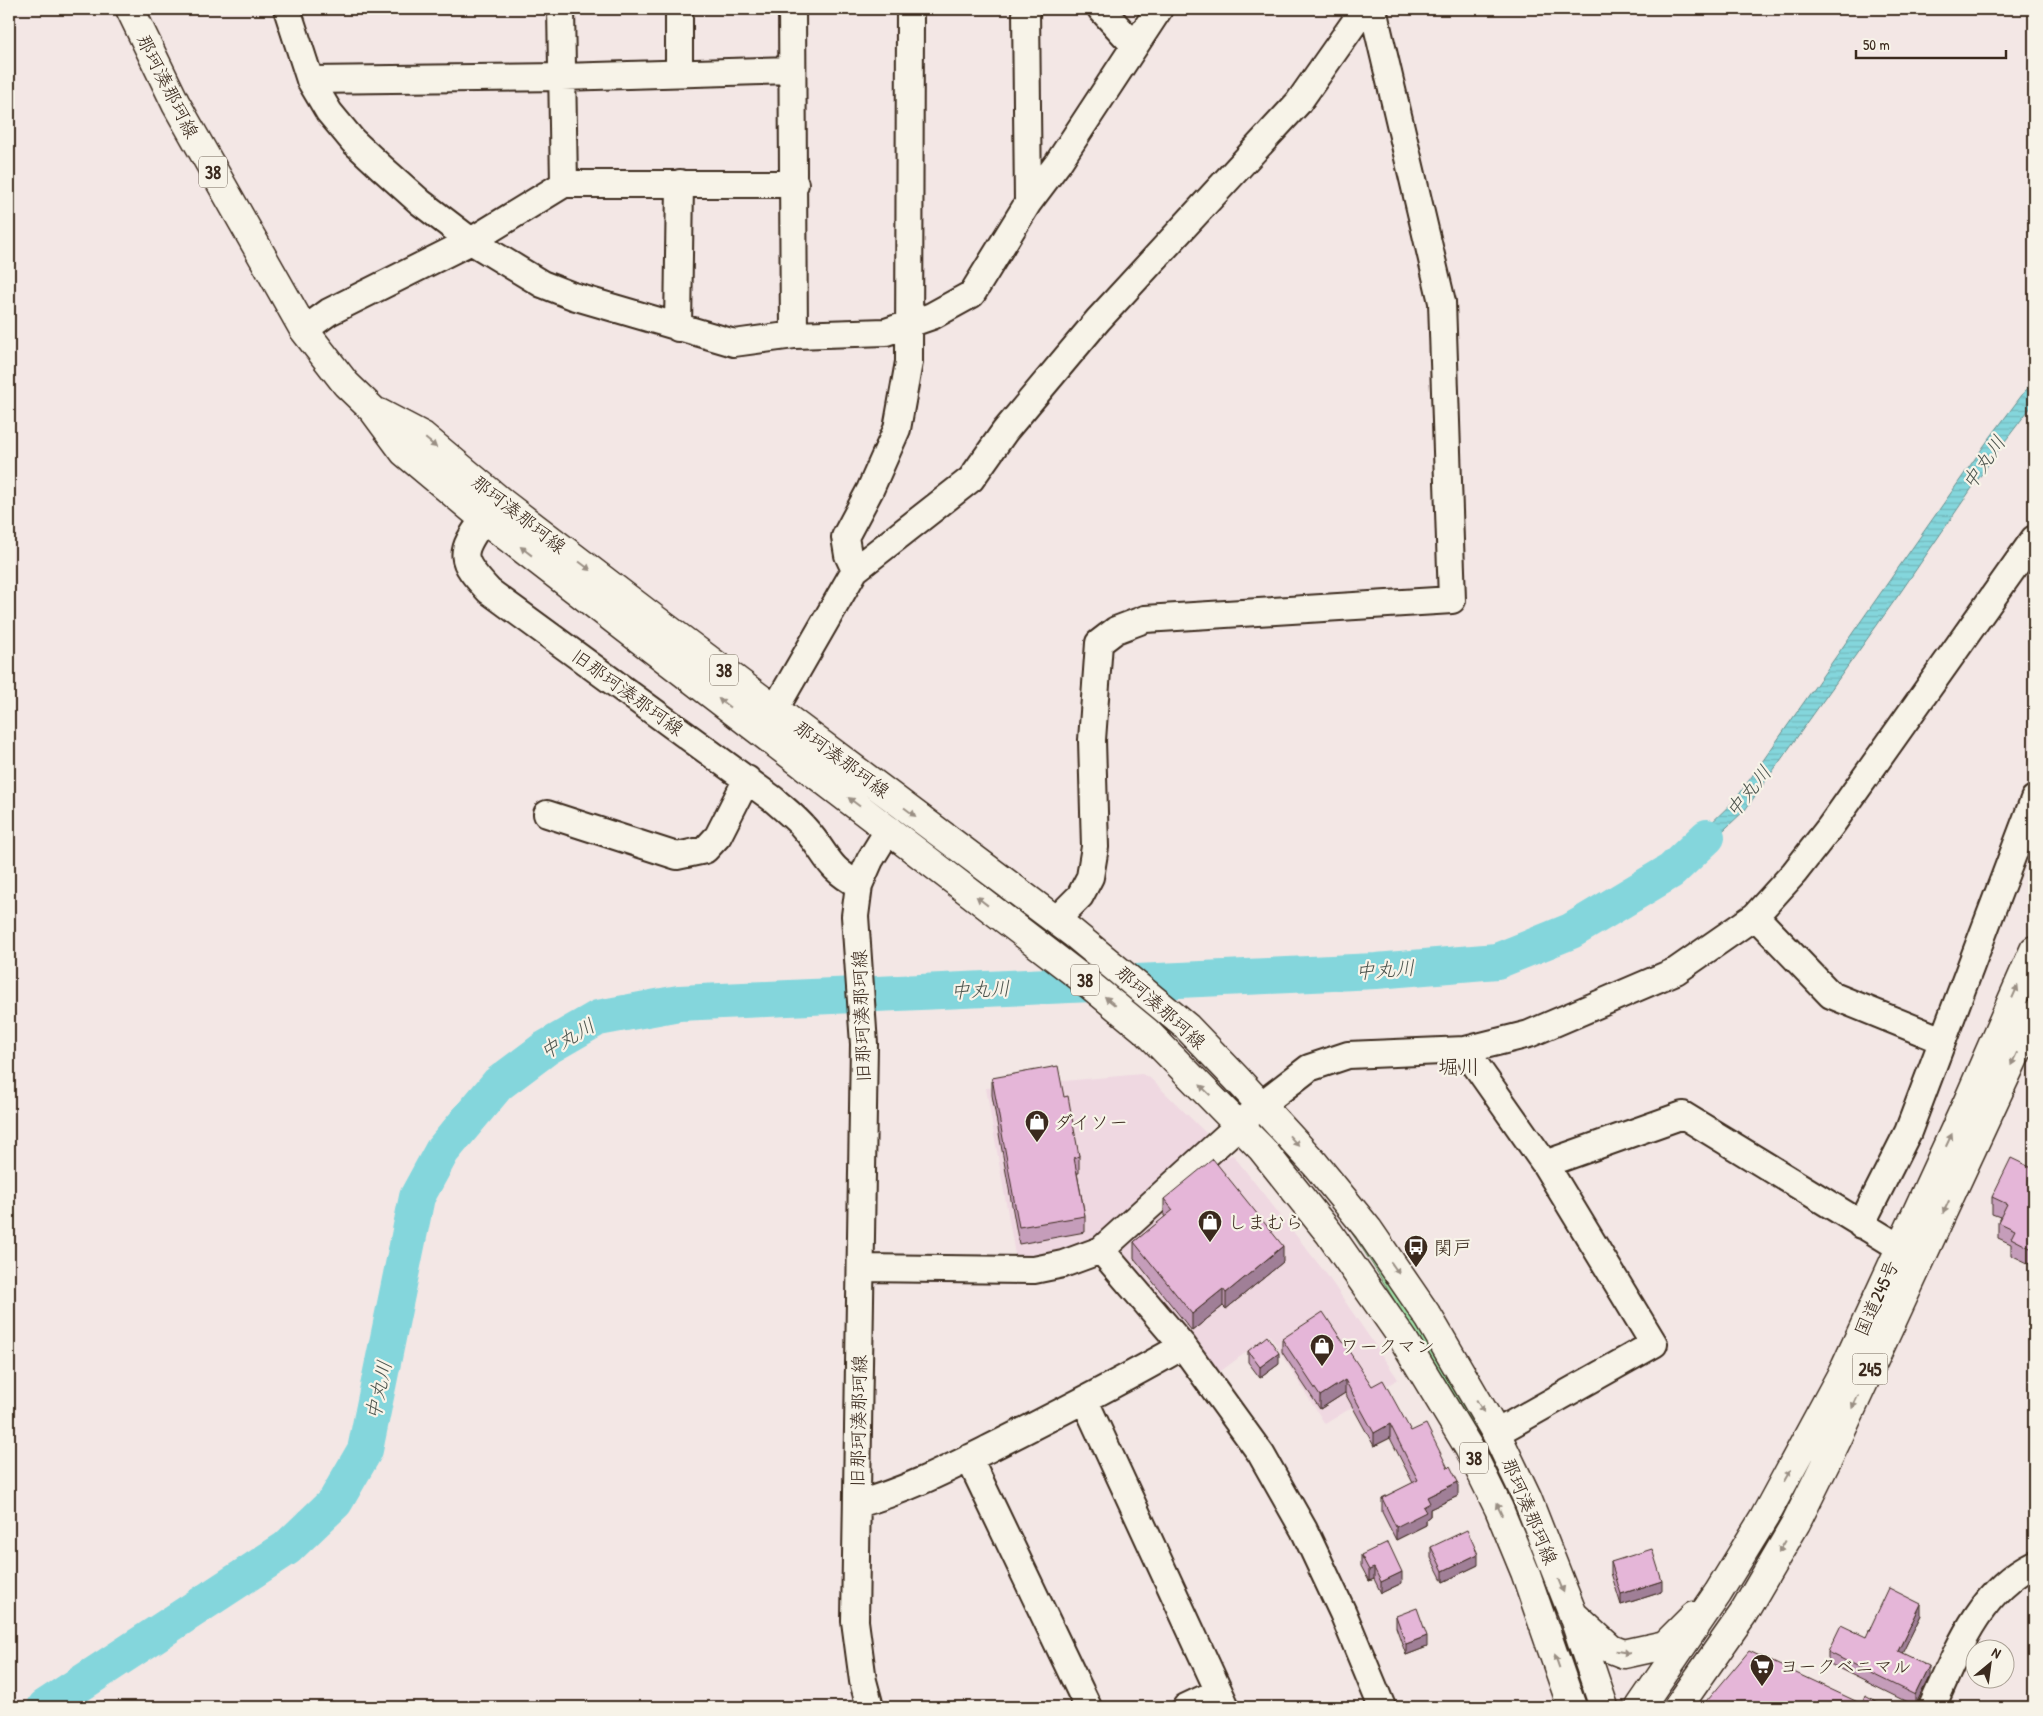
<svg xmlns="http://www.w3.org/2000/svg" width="2043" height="1716" font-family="'Patrick Hand','Klee One',sans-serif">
	<defs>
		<pattern id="water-rules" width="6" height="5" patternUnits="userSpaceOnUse" patternTransform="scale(1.25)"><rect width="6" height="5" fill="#84d6dc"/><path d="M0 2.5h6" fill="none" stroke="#73b8bc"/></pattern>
	</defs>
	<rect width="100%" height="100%" fill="#f3e7e5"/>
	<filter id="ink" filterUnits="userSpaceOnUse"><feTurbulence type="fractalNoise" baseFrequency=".02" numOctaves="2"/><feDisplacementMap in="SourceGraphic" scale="10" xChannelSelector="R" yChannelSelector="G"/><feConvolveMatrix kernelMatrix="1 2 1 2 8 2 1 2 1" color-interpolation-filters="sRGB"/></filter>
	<g filter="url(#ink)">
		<path fill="#efd8e1" d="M1142,1074L1150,1078L1206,1133L1204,1137L1092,1241L1077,1250L1016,1260L986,1088Z
			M1233,1155L1327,1275L1398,1379L1325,1424L1276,1346L1313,1319L1276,1345L1269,1335L1217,1374L1123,1258V1246L1222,1158Z"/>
		<path fill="#a4e5ae" stroke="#708866" d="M1354,1228C1394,1283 1432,1340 1465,1400C1498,1457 1521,1520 1544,1581L1539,1583C1479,1465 1426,1341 1351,1232Z"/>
		<path fill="url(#water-rules)" stroke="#679190" d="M2034,379V403L1996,453L1900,593L1745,810L1674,877L1668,865L1736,799L1986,443Z"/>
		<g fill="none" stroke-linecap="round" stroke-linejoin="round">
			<path stroke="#84d6dc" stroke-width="36" d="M45,1707L287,1548L335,1502L365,1450L417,1197L442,1151L498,1084L546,1048L598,1018L679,1003L1376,971L1497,961L1571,931L1671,871L1707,837"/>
			<defs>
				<path id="minor" d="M287,9L310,80L329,112L353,141L382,168L420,202L471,241L542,284L573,296L734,343L794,335L886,332L932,316L972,294L1028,203L1058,163L1159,9
					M561,9L564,184
					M792,9L794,335
					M1026,9L1028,203
					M1101,9L1134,45
					M679,73V9
					M310,80L562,77L792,70
					M678,328L680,183
					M304,330L329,312L471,241L564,184H795
					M484,519C458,554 459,559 489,591L773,799C784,809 796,818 805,829C828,854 825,867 859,885
					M855,570L848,555L845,537L870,490L897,429L909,362L910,9
					M775,709L855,570L971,479L1005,431L1098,320L1298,103L1364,9
					M547,814L677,856L705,850L718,836L747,779
					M1755,916L1831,995L1942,1040
					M1056,920L1080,896L1090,877L1095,847L1092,740L1099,643L1116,630L1145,619L1452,600L1442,302L1373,9
					M1465,1050L1545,1164L1654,1344L1496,1433
					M1545,1164L1683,1115L1899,1247
					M1861,1225L1908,1132L2034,799
					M1101,1250L1183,1346L1261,1454L1304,1530L1343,1613L1382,1707
					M861,1268L1034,1270L1063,1264L1101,1250L1261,1105L1309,1068L1348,1055L1465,1050L1529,1034L1676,971L1755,916L1794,873L1830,827L2034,539
					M1085,1401L1226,1707
					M969,1458L1088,1707
					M857,1504C903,1492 948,1469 990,1448C1056,1415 1120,1382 1183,1346
					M870,1707L863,1681L855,1621L864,1044L855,916L859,885L870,860L889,829
					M1186,1707L1218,1692
					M1932,1707C1956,1654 1978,1591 2034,1564"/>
				<path id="major" d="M130,9L176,104L304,330L346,384L373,410L404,452L484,519L638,638L1084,980L1147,1032L1262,1149L1329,1233L1403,1339L1469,1448L1499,1509L1525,1572L1572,1707
					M379,413L423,436L504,504L652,617L1073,933L1187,1027L1237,1079L1315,1164L1368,1229L1429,1318L1496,1433L1527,1498L1572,1612L1604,1707
					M1576,1617L1611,1649L1624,1654L1665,1645L1694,1616"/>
				<path id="highway" d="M1640,1707L1718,1593L1764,1518L1845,1368L1968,1101L2034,950
					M1678,1707L1743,1614L1796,1523L1837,1440L2034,1015"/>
			</defs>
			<use href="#minor" stroke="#3b2a1e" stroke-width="30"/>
			<use href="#major" stroke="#3b2a1e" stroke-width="31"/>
			<use href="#highway" stroke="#3b2a1e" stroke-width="31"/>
			<use href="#minor" stroke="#f7f3e8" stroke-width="26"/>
			<use href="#major" stroke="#f7f3e8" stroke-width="28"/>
			<use href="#highway" stroke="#f7f3e8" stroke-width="28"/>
		</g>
		<path fill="#c59dba" stroke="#3b2a1e" d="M992,1078L1064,1097L1079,1156V1173H1077L1085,1216V1232L1019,1244L992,1095Z
			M2034,1169V1266L2011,1255V1244L1998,1238V1222L2000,1217L1992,1214V1197Z
			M1164,1199L1283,1262L1226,1309L1223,1306L1192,1331L1134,1258V1242L1165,1217L1164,1216Z
			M1282,1339L1372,1386L1411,1431L1458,1496L1430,1509V1516L1426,1519V1525L1396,1540L1382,1512V1498L1413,1483L1390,1438L1374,1446L1345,1393L1320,1409L1282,1352Z
			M1248,1351L1279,1364L1260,1378L1248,1362Z
			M1431,1547L1478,1565L1443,1582L1431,1558Z
			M1361,1555L1402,1583L1381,1593L1374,1579L1369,1581L1361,1566Z
			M1611,1562L1662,1592L1621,1605L1611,1573Z
			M1921,1615L1902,1653L1929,1677L1915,1706L1828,1663V1652Z
			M1396,1616L1427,1647L1406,1655L1396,1627Z"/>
		<path fill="#a07f97" stroke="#3b2a1e" d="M1283,1246V1262L1226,1309V1293Z
			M1223,1289V1306L1192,1331V1314Z
			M1279,1353V1364L1260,1378V1367Z
			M1345,1380V1393L1320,1409V1396Z
			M1390,1424V1438L1374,1446V1433Z
			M1458,1482V1496L1430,1509V1516L1426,1519V1525L1396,1540V1527L1423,1507L1427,1497Z
			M1478,1554V1565L1443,1582V1571Z
			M1374,1568V1579L1369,1581V1570Z
			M1402,1572V1583L1381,1593V1582Z
			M1662,1581V1592L1621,1605V1594Z
			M1921,1604V1615L1898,1662V1651Z
			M1427,1636V1647L1406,1655V1644Z
			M1929,1666V1677L1915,1706V1695Z"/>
		<path fill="#e5b6d8" stroke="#3b2a1e" d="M1058,1066L1064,1097L1068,1096L1079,1156L1074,1158L1085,1216L1019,1227L992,1078Z
			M2011,1158L2034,1169V1250L2011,1238L2015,1230L1998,1222L2007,1204L1992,1197Z
			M1213,1159L1283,1246L1226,1293L1223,1289L1192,1314L1134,1242L1173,1210L1164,1199Z
			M1323,1312L1372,1386L1383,1380L1411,1431L1426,1424L1448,1468L1450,1466L1458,1482L1427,1497L1430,1503L1423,1507L1426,1512L1396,1527L1382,1498L1418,1480L1390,1424L1374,1433L1345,1380L1320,1396L1282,1339Z
			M1267,1336L1279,1353L1260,1367L1248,1351Z
			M1467,1530L1478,1554L1443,1571L1431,1547Z
			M1388,1542L1402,1572L1381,1582L1374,1568L1369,1570L1361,1555Z
			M1652,1549L1662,1581L1621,1594L1611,1562Z
			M1889,1588L1921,1604L1898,1651L1929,1666L1915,1695L1828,1652L1841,1625L1866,1637Z
			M1417,1608L1427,1636L1406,1644L1396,1616Z
			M1749,1651L1862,1704L1865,1696L1886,1707H1702Z"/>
		<defs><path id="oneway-solid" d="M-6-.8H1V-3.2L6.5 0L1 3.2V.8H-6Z" transform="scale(1.25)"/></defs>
		<g fill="#998e83">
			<use href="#oneway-solid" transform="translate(431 443) rotate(40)"/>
			<use href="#oneway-solid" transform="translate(526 551) rotate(-142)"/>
			<use href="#oneway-solid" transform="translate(585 566) rotate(37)"/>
			<use href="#oneway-solid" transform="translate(724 703) rotate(-143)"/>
			<use href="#oneway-solid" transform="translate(854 802) rotate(-143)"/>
			<use href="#oneway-solid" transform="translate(910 812) rotate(37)"/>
			<use href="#oneway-solid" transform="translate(982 901) rotate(-142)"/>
			<use href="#oneway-solid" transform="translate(2015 992) rotate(-66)"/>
			<use href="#oneway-solid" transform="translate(1110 1001) rotate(-140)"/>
			<use href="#oneway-solid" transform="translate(2014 1059) rotate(115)"/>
			<use href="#oneway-solid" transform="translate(1205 1090) rotate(-135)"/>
			<use href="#oneway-solid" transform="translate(1949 1140) rotate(-65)"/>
			<use href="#oneway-solid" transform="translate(1294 1141) rotate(48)"/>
			<use href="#oneway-solid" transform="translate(1946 1207) rotate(115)"/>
			<use href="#oneway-solid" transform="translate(1395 1268) rotate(55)"/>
			<use href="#oneway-solid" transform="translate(1855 1402) rotate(115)"/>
			<use href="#oneway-solid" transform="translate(1480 1406) rotate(60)"/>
			<use href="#oneway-solid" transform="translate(1787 1476) rotate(-61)"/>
			<use href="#oneway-solid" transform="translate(1499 1509) rotate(-115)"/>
			<use href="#oneway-solid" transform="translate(1782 1547) rotate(120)"/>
			<use href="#oneway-solid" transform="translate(1561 1586) rotate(68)"/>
			<use href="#oneway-solid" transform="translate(1623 1652) rotate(10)"/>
			<use href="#oneway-solid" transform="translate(1557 1661) rotate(-109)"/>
		</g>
	</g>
	<defs>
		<symbol id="shop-pin" viewBox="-11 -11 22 30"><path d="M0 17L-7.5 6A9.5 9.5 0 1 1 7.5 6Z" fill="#3b2a1e" stroke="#f7f3e8"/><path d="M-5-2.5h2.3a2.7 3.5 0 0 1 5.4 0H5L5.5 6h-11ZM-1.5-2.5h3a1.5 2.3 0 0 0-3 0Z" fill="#fff"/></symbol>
		<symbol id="bus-pin" viewBox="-11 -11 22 30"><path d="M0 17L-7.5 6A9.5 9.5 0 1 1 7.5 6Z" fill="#3b2a1e" stroke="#f7f3e8"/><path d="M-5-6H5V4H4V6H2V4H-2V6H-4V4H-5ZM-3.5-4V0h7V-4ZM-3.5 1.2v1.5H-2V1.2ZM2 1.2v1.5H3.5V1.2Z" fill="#fff"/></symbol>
		<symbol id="supermarket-pin" viewBox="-11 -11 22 30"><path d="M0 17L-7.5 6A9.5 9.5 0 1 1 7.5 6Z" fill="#3b2a1e" stroke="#f7f3e8"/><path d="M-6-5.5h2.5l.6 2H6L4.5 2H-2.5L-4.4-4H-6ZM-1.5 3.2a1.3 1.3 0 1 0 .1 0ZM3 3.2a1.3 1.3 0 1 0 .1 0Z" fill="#fff"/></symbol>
	</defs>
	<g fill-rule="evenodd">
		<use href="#shop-pin" x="1023" y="1108" width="28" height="38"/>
		<use href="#shop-pin" x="1196" y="1208" width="28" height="38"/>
		<use href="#bus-pin" x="1402" y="1233" width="28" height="38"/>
		<use href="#shop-pin" x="1308" y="1332" width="28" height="38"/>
		<use href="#supermarket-pin" x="1748" y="1652" width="28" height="38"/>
	</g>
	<g text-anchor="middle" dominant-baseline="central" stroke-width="4.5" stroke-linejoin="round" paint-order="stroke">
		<g fill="#f7f3e8" stroke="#73665b" stroke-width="1">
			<rect x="199" y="156.5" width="28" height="31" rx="4"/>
			<rect x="710" y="654.5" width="28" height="31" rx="4"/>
			<rect x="1071" y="964.5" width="28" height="31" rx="4"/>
			<rect x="1852.5" y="1353.5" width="35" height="31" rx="4"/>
			<rect x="1460" y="1442.5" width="28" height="31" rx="4"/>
		</g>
		<g font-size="18" font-weight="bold" fill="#3b2a1e">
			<text x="213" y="172">38</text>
			<text x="724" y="670">38</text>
			<text x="1085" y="980">38</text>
			<text x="1870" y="1369">245</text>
			<text x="1474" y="1458">38</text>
		</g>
		<g font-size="19" fill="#3b2a1e" stroke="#f7f3e8">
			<text transform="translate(168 86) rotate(63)">那珂湊那珂線</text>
			<text transform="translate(519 514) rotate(38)">那珂湊那珂線</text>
			<text transform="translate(628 692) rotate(36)">旧那珂湊那珂線</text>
			<text transform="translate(842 759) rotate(37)">那珂湊那珂線</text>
			<text transform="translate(1161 1007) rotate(42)">那珂湊那珂線</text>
			<text transform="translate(861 1016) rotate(-92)">旧那珂湊那珂線</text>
			<text transform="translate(1876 1298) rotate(-66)">国道245号</text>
			<text transform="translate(858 1421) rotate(-89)">旧那珂湊那珂線</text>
			<text transform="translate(1530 1511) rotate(67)">那珂湊那珂線</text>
		</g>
		<g font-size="19" fill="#3b2a1e" stroke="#f7f3e8" text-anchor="start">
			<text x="1054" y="1122">ダイソー</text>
			<text x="1228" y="1222">しまむら</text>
			<text x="1434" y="1247">関戸</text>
			<text x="1340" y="1346">ワークマン</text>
			<text x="1780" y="1666">ヨークベニマル</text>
		</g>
		<g font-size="20" font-style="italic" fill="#4d554e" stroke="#f7f3e8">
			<text transform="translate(1983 462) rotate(-55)">中丸川</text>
			<text transform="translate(1748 791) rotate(-51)">中丸川</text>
			<text transform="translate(1385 969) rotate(-4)">中丸川</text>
			<text transform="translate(980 989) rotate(-3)">中丸川</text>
			<text transform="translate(567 1038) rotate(-30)">中丸川</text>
			<text transform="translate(378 1390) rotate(-78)">中丸川</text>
		</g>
		<g font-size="21" fill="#3b2a1e" stroke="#f7f3e8">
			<text x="1459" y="1066">堀川</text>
		</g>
	</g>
	<rect width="2043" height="1716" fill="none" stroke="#f7f3e8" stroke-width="30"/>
	<rect x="15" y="15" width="2013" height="1686" fill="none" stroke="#3b2a1e" stroke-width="2" filter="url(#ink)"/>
	<g transform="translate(1990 1664) rotate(29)"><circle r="24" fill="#f7f3e8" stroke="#aca397"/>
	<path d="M0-4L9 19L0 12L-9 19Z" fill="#3b2a1e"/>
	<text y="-8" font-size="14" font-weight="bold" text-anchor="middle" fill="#3b2a1e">N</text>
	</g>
	<path d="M1856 50v8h150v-8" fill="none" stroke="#3b2a1e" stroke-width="2.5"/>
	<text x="1863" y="50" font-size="15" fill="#3b2a1e" stroke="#f7f3e8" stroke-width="4" paint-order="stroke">50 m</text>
</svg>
